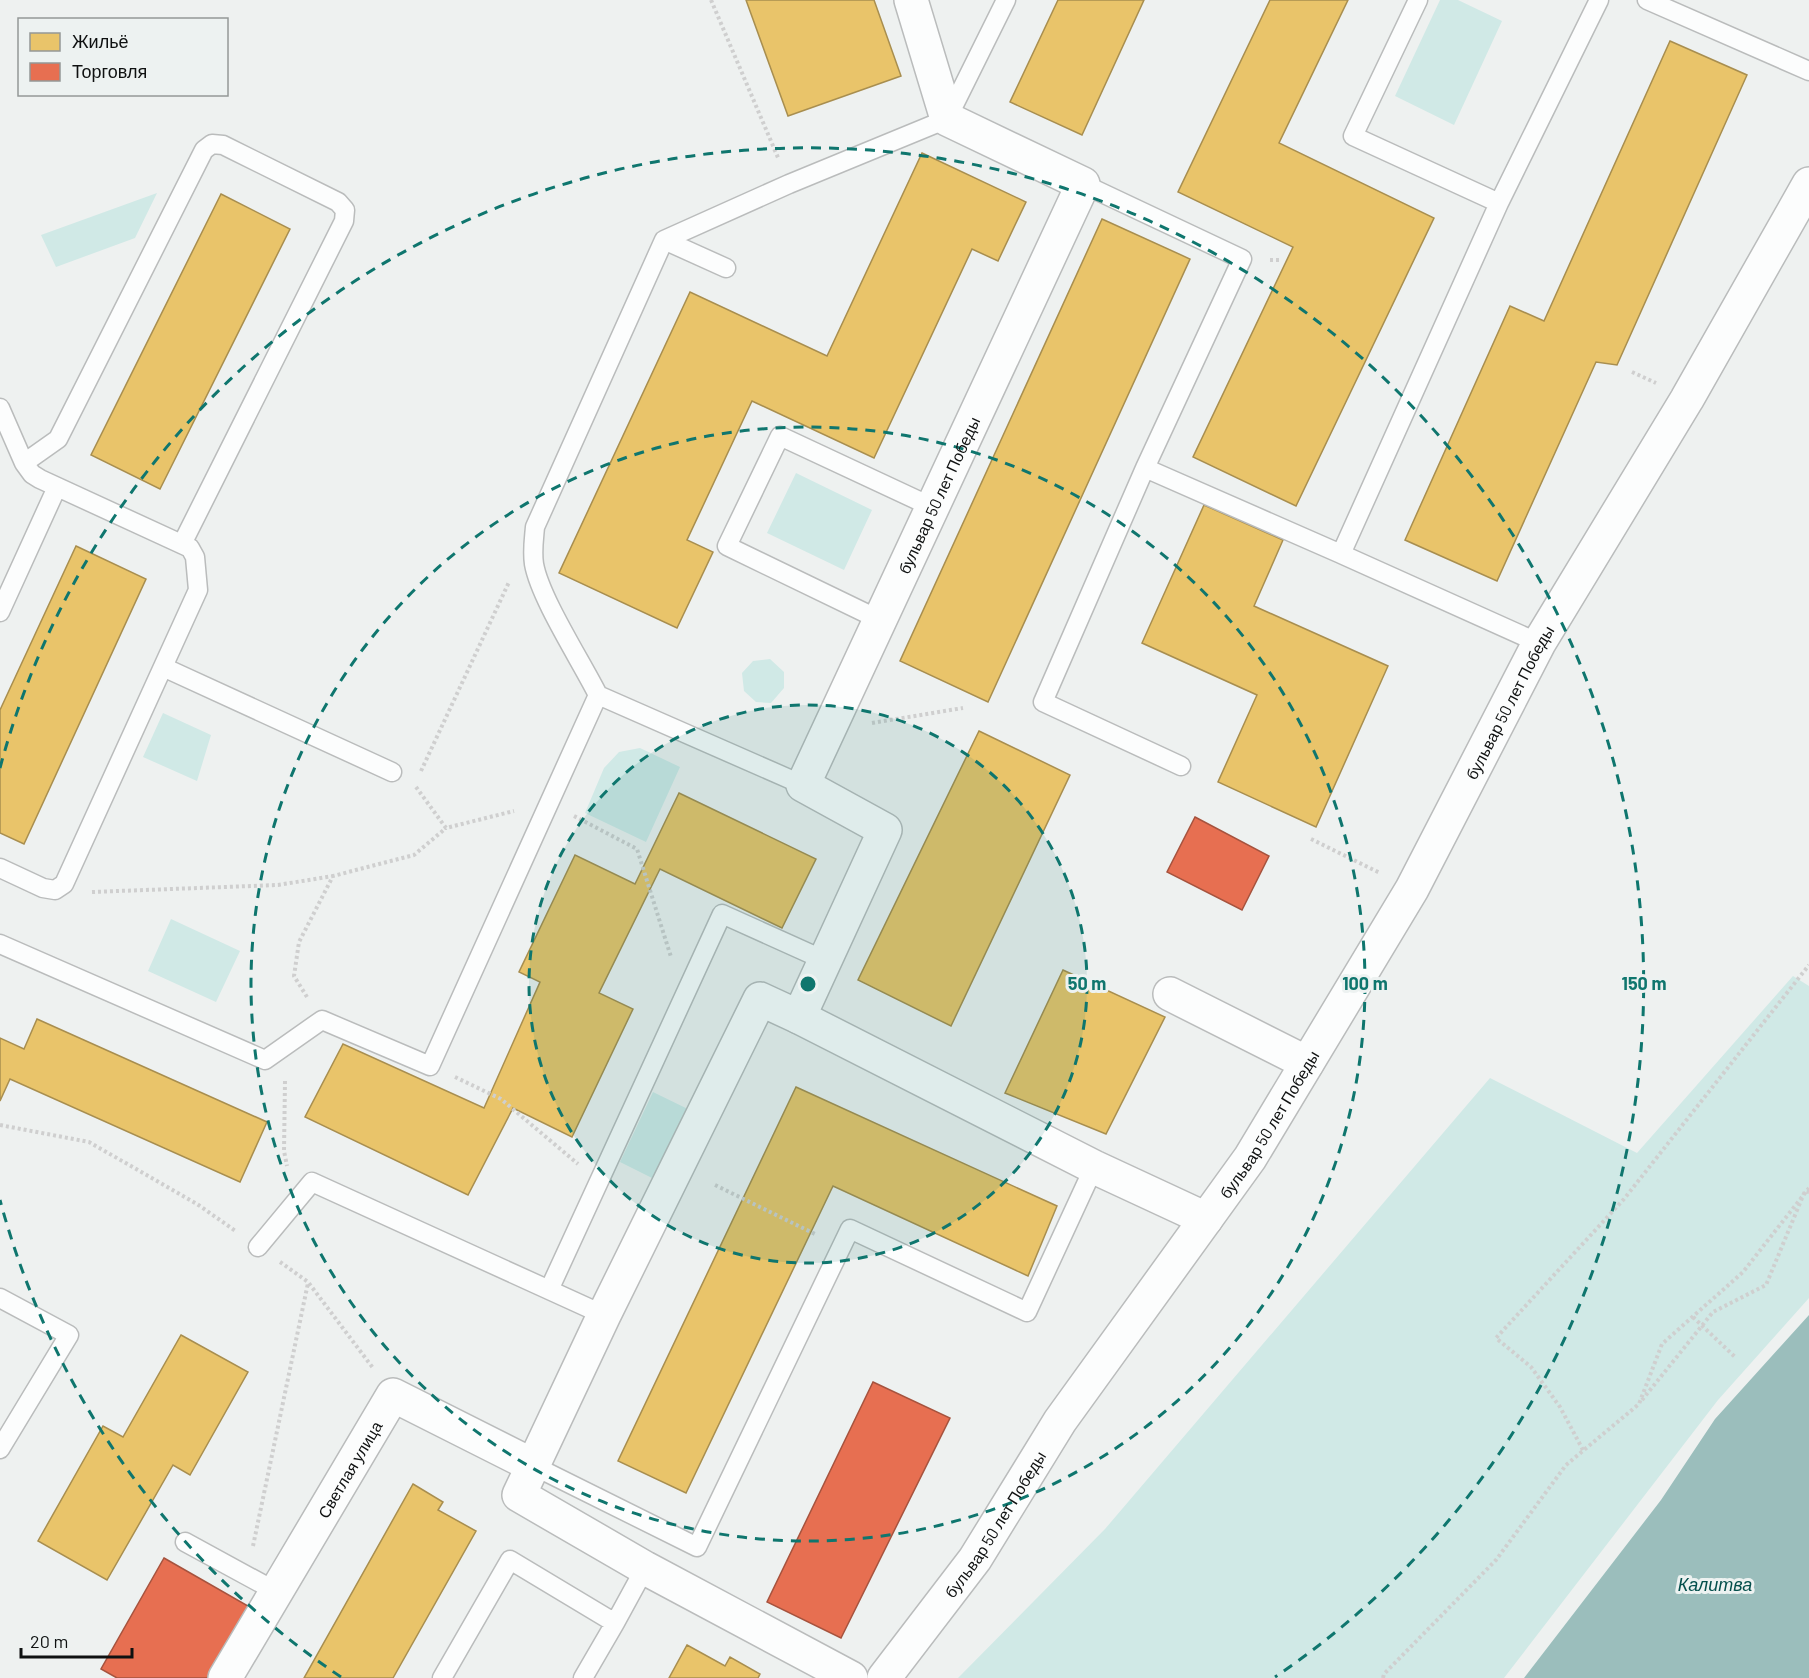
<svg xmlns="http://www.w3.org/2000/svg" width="1809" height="1678" font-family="Barlow,sans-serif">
	<rect width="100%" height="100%" fill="#eef1f0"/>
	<path fill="#d0e9e6" d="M1440,0H1458L1502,21L1454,125L1395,96Z
		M157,193L135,238L56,267L41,235Z
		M796,473L872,510L844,570L767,533Z
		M770,659L784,672V688L771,703L756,702L744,691L742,673L753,661Z
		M163,713L211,735L197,781L143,757Z
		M640,748L680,767L646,842L585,813L604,768L619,752Z
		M171,919L240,951L216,1002L148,971Z
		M1793,976L1809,986V1298L1718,1400L1504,1678H958L1105,1529L1490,1078L1637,1153Z
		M653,1092L696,1113L662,1183L620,1162Z"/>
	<path fill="#9bbebc" d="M1809,1315V1678H1524L1661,1500L1715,1419Z"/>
	<path fill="#e9c46a" stroke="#a88e4f" stroke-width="1.5" d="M746,0H874L901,76L788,116Z
		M1058,0H1144L1082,135L1010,102Z
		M1270,0H1348L1279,143L1434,218L1296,506L1193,457L1293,247L1178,192Z
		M1670,41L1747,75L1617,365L1596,362L1497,581L1405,540L1510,306L1544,321Z
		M922,153L1026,202L998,261L972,249L874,458L752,401L687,540L713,552L677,628L559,573L690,292L827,356Z
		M221,194L290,229L160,489L91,455Z
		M1102,219L1190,259L988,702L900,661Z
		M1204,505L1283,540L1254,606L1388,666L1316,827L1218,782L1257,695L1142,643Z
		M76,546L146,579L24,844L0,833V710Z
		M979,731L1070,775L951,1026L858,980Z
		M679,793L816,859L782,928L660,869L599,993L633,1009L572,1137L513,1108L468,1195L305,1117L343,1044L484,1108L540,982L519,972L575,855L635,884Z
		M1063,970L1165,1017L1106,1134L1005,1093Z
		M37,1019L267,1122L240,1182L10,1079L0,1101V1038L24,1049Z
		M796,1087L1057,1206L1028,1276L833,1186L686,1493L618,1461Z
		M181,1335L248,1372L190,1475L173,1465L107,1580L38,1541L103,1426L123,1437Z
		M413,1484L443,1502L438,1510L476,1531L393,1678H304Z
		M687,1645L725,1666L730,1657L760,1674L758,1678H669Z"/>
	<path fill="#e76f51" stroke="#a6533e" stroke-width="1.5" d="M1195,817L1269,856L1242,910L1167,872Z
		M873,1382L950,1418L841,1638L767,1602Z
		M164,1558L248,1606L208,1678H117L101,1669Z"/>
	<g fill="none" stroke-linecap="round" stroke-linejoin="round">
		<defs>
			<path id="service" d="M1418,0L1353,136L1499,203
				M1647,0L1809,71
				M1083,184L1242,259L1145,468L1341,554L1499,203L1599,0
				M664,240L726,268
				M0,408L24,463L58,439L204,150L212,144L223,145L338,202L345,210L344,221L182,544
				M1145,468L1043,702L1181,766
				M1341,554L1539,643
				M0,612L57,487
				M880,620L727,546L780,436L932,507
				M163,667L392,772
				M598,695C581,661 540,598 534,564C532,551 534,539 535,527L664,240L789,184L947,119L1006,0
				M0,868L43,888L55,890L64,884L198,590L195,557L190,548L40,479L32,474L24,463
				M0,944L265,1060L322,1020L430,1066L598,695L803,785
				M258,1247L312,1182L604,1315
				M549,1290L722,914L824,960
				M0,1298L69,1335L0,1449
				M532,1465L697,1547L850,1229L1027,1312L1094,1167
				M185,1542L275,1591
				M615,1623L645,1568
				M442,1678L510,1560L615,1623L583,1678"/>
			<g id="minor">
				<path d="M1170,994L1307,1063"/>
				<path d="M799,1017L1094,1167L1206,1219"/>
				<path id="s1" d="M225,1678L393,1395L532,1465"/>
				<path id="s2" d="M851,1678L645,1568L519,1495L604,1315L760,999L799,1017L885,830L803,785L1083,184L947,119L911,0"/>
				<path id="s3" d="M884,1678L975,1559L1060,1421L1250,1158L1412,889L1539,643L1687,399L1809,184"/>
			</g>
		</defs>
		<use href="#service" stroke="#babcbc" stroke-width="21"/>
		<use href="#minor" stroke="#babcbc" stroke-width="36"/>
		<path stroke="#cfcfcf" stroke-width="4" stroke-dasharray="3 3" stroke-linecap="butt" d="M711,0L779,160
			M1270,260H1279
			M1632,372L1656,383
			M872,723L963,708
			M421,771L509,582
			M416,787L446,828L514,811
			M574,816L637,849L671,957
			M1311,839L1380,873
			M92,892L278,885L333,876
			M307,997L294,976L299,942L333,876L414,855L446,828
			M455,1077L501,1099L578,1164
			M285,1081L284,1151L287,1166
			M0,1125L89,1142L197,1204L237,1232
			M715,1185L817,1235
			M280,1262L308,1282L373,1368
			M1693,1317L1735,1357
			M1642,1400L1713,1312L1766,1285L1805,1191L1809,1192
			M1583,1450L1560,1407L1531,1367L1496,1338L1624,1199L1809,965
			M253,1546L308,1283
			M1383,1678L1384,1674L1496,1560L1566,1465L1639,1404L1662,1344L1743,1272L1809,1188"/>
		<use href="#service" stroke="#fcfdfd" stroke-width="18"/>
		<use href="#minor" stroke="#fcfdfd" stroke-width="33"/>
	</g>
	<circle cx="808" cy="984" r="279" fill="#0f766e" fill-opacity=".12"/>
	<g fill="none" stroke="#0f766e" stroke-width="3" stroke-dasharray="10 8">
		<circle cx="808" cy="984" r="279"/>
		<circle cx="808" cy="984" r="557"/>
		<path d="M341 1677A836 836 0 0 1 0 1200M0 768A836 836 0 1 1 1275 1677"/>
	</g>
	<g text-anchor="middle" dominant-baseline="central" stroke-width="6" stroke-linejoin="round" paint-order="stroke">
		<g font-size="16" fill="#0f1111" stroke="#edf2f1">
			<text stroke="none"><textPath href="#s2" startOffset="1593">бульвар 50 лет Победы</textPath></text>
			<text stroke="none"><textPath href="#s3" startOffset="1161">бульвар 50 лет Победы</textPath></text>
			<text stroke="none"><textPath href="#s3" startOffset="675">бульвар 50 лет Победы</textPath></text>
			<text stroke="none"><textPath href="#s1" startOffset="243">Светлая улица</textPath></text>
			<text stroke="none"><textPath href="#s3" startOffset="190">бульвар 50 лет Победы</textPath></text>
		</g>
		<g font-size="18" font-style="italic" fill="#044f4c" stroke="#edf2f1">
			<text x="1715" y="1584">Калитва</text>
		</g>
	</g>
	<circle cx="808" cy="984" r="9" fill="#0f766e" stroke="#edf2f1" stroke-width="3"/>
	<g font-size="18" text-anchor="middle" font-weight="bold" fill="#0f766e" stroke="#edf2f1" stroke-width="6" stroke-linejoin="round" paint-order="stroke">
		<text x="1087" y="990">50 m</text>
		<text x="1365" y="990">100 m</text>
		<text x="1644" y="990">150 m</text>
	</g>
	<rect x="18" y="18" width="210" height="78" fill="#edf2f1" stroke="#949897" stroke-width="1.5"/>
	<rect x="30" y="33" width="30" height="18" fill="#e9c46a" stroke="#949897" stroke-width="1.5"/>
	<text x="72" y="48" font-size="18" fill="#0f1111">Жильё</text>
	<rect x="30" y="63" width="30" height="18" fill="#e76f51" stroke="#949897" stroke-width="1.5"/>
	<text x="72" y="78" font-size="18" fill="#0f1111">Торговля</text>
	<path d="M21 1648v9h111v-9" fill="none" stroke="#0f1111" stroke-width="3"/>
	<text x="30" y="1648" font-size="18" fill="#0f1111" stroke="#edf2f1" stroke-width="4.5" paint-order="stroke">20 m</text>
</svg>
